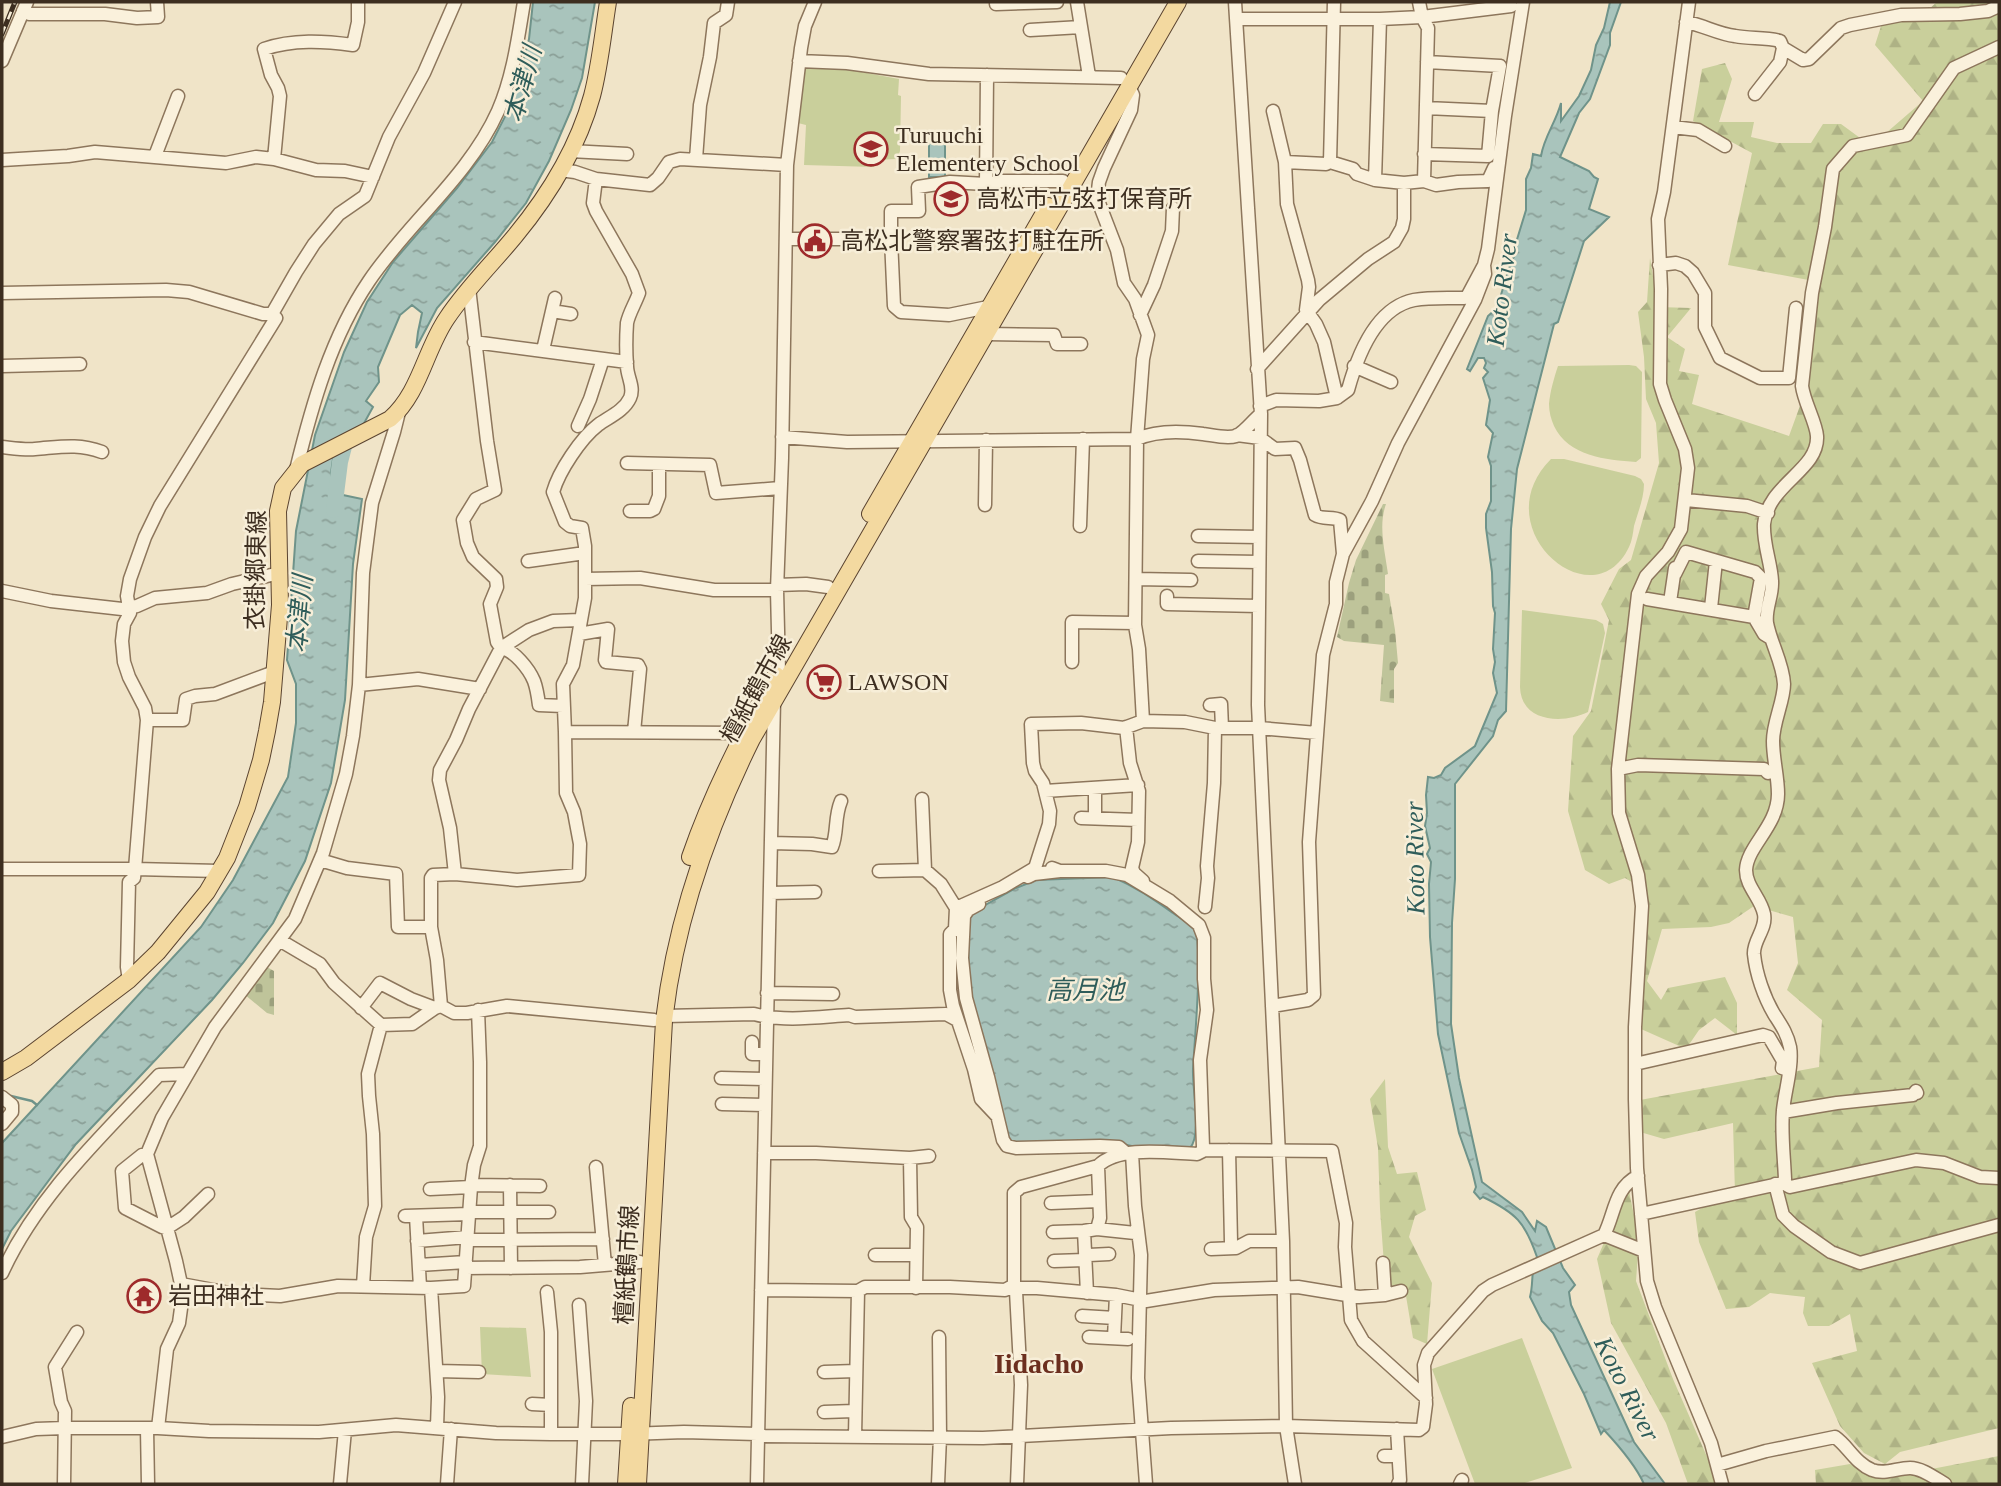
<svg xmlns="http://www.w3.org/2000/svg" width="2001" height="1486" font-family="'Times New Roman','Noto Sans JP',serif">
	<defs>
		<pattern id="forest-firs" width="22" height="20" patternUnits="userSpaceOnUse" patternTransform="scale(1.75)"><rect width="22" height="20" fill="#c9cf9b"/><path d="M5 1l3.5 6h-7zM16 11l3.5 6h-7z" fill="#aeb285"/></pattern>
		<pattern id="cemetery-stones" width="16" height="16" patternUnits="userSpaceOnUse" patternTransform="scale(1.75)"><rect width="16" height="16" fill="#bfc49a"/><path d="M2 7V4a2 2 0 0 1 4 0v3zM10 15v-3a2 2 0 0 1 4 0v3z" fill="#9ca07d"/></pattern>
		<pattern id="water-ripples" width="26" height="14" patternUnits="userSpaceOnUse" patternTransform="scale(1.75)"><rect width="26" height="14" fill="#a9c4bc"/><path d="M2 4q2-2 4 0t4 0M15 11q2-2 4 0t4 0" fill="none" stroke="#8ba098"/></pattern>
	</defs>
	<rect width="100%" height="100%" fill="#f0e4c8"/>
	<path fill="url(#forest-firs)" d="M1937,2H1999V1428L1900,1452L1885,1464L1864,1453L1840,1426L1812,1363L1857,1351L1850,1314L1829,1326H1808L1803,1313L1805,1297L1770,1293L1749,1307L1726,1309L1699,1242L1695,1212L1718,1199L1735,1194L1733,1123L1664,1139L1640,1132V1100L1819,1067L1822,1020L1787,990L1798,963L1793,917L1754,906L1729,923L1711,927L1662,929L1647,981L1661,1000L1668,988L1725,977L1737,1003V1035L1715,1018L1699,1030L1686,1049L1641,1029L1645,907L1642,888L1625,878L1609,884L1585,870L1568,811L1573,736L1591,711L1609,620L1601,604L1619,569L1631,560L1659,463L1656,423L1646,399L1644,357L1638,312L1647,302L1650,258L1658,307L1691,308L1667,337L1685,349L1679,371L1699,375L1692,404L1789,436L1809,381L1819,282L1728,265L1752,153L1693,121L1702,69L1725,63L1732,79L1719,122H1754L1751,137L1777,143H1811L1823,124H1841L1871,146L1923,101L1875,45L1882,23L1921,16Z
		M1385,1079L1388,1147L1397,1174L1417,1172L1426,1210L1415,1216L1409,1237L1432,1283L1427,1344L1413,1338L1405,1290L1386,1292L1380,1209L1378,1148L1370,1099Z
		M1628,1186L1639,1240L1636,1281L1673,1379L1711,1466L1716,1484H1688L1666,1423L1611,1323L1597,1259Z
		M1999,1456V1484H1816L1815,1470L1850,1464L1877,1476L1916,1472Z"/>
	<path fill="url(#cemetery-stones)" d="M1383,504H1386C1378,526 1385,551 1388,574L1385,575V593L1389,594L1395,630L1398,663L1394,669V703L1380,701L1384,645L1344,641L1337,637L1349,583L1356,560Z
		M267,967L274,971V1015L267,1013L244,994Z"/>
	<path fill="#c9cf9b" d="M805,68L845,69L899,79L898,95L901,96L900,151L897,159L875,160L874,167L804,165L806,125L798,123Z
		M1629,365L1636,366L1642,372L1641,458L1636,462C1606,460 1568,456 1554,426C1551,419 1549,412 1549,404C1550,392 1554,378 1558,366Z
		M1551,459H1564L1635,476L1641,479L1644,484C1644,498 1638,512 1634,526C1633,533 1632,541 1629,547C1593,623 1482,528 1551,459Z
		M1522,610L1596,620L1603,624L1605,633L1588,712C1564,724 1521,723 1520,687Z
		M480,1327L526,1328L531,1377L482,1374Z
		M1522,1338L1572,1468L1522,1484H1475L1432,1369Z"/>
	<path fill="url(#water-ripples)" stroke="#6f938a" stroke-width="2" d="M533,2H595L582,78L571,110L549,161L526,203L495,242L437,308L416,348L418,332L422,313L412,305L400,315L378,367L379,382L366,401L373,407L347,454L333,459L331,473L334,490L343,495L362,499L353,564L345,700L331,783L305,861L273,923L243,963L212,1000L76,1144L11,1231L2,1249V1143L201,927L233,880L288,777L296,723V684L287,660L296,531L315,435L344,352L367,302L393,262L457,188L492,142L513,101L529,39Z
		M1610,2H1621L1610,33V45L1590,99L1579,113L1560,157L1589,171L1594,177L1598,179L1589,209L1609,217L1584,241L1558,322L1554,324L1517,469L1511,529L1506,711L1498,720L1493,736L1455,784V879L1452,923L1451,1024L1459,1078L1482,1182L1522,1212L1535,1231L1537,1221L1546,1227L1563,1268L1575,1285L1569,1292L1571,1305L1634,1442L1665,1484H1644C1635,1464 1619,1446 1604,1430L1601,1434L1584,1394L1553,1333L1542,1321L1530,1297C1534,1281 1530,1273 1537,1257C1525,1222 1516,1213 1483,1197L1480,1199L1474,1192L1476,1187L1472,1170L1459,1133L1438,1034L1430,937L1429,884L1431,862L1427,854L1430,848L1425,826L1427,813L1426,795L1428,777L1434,778L1441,775L1445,768L1475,746L1497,693L1493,673L1495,662L1493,649L1495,613L1493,606L1492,572L1486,528V514L1491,501V466L1488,457L1493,433L1486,425L1490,400L1483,378L1488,372L1484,368L1486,363L1484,358H1478L1470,371L1467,369L1488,316L1497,308L1511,262L1516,253L1515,246L1526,210V179L1531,168L1533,154L1541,156C1544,137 1556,122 1561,103V121L1579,96L1591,70L1596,45L1604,28Z
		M929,143L945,144V177H929Z
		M1113,877C1136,887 1153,899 1173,913C1180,918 1189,923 1194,929C1204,943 1194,1046 1193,1069C1192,1088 1202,1135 1190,1148H1141L1113,1142H1008L970,999L967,924L971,913L1016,888L1036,880Z"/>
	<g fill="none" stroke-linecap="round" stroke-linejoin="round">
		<path stroke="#6f938a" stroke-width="2.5" d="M11,1096L32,1101L37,1105"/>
		<path stroke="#a9c4bc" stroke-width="16" d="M334,510L340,462L347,435"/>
		<defs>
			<path id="minor" d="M1077,2L1089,76
				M1235,2L1261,414L1258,705L1283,1241L1286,1426L1295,1484
				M1334,2L1330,162L1353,169L1357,174L1375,180L1404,183L1424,181L1428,28L1422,17L1419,2
				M1689,2L1664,192L1658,219L1661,289L1660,384L1665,400L1685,449L1688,468L1681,529L1668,552L1646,576L1638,594L1618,769L1619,813L1638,875L1642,906L1635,1027V1099L1637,1168L1647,1281L1655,1307L1711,1443L1722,1484
				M996,4L1057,2
				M23,11L29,14H105L137,18L158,17L157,2
				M1237,19H1380L1422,17L1511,6
				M1686,22C1703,25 1718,34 1735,36C1750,39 1765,37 1780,41L1783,48L1803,60L1809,59L1841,28L1850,25L1901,15L1960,14L1988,11L1999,6
				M1030,30L1081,27
				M2,61L27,2
				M799,61L847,63L929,74L1121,78
				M987,75L986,184L1002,181H1063
				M1129,86L1133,95L1131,110L1104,168L1099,182L1097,198L1117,250L1124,283L1135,299L1148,335L1143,359L1137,439L1135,625L1139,649L1143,721L1185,722L1215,728H1259L1317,733
				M1755,94L1780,62L1783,48
				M1426,108L1492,111
				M1273,111L1285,162L1326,164L1330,162
				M1673,127L1698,130L1725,146
				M570,151L627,154
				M1424,154L1488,156L1492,111L1500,66L1427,62
				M155,156L178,96
				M274,159L280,96L278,88L271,75L264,49C293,39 324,41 353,45L358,22V2
				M696,159L700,105L710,57L714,23L726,15L728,2
				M2,160L68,156L95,152L226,163L256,157L274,159L316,170L345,171L373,177
				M1285,162L1287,204L1308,280L1309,287L1306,310L1316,324L1324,342L1337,398
				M560,170L575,172L596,179L650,185L658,178L669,162L680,159L787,165
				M596,179L593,203L596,211L632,274L639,293C635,304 629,313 627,323C626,337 626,353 627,366C627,377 635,387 630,398C624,411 609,417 598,425C581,438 559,471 553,492L565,522L570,526L582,528L585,546V598L573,665L563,684L565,732L743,733
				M1375,180L1380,19
				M1424,181L1436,185L1458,182L1488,181L1494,168
				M786,239H891V211H919L918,187L950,182L986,184
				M891,239L894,306L901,312L949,315L988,307
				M1659,265L1676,263L1685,266L1693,273L1705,293V327L1720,358L1760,378H1789L1796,308
				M469,288L487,441L495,490L476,499L463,520L467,543L473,557L496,579L497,587L490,604L497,642L501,648C514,650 529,669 534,681C537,689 538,697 539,705L563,706
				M2,293L166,290L189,292L263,314H272L296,272L314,244L339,214L365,196L389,137L424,73L455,2
				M552,311L571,314
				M1140,315L1154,285L1172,231L1173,208
				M987,334L1054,335L1057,344H1081
				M474,342L627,362
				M543,350L555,298
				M2,366L80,364
				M1354,366L1391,382
				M1257,369L1319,300L1368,259L1394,242L1402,228L1404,219V183
				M1260,406L1276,400L1319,401L1337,398L1348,390C1357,357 1375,308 1414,300C1430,297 1448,298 1464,298L1468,295L1484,265L1488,249L1505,116L1523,2
				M578,426L590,399L603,359
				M1237,435L1260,438L1275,449L1295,448L1300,460L1315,515C1323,520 1333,516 1340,520L1343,554
				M782,437L847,442L1137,439C1157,430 1182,431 1203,434C1212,435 1226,439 1236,436C1245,432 1253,420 1261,414
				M2,447C12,448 25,450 35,449C61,447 77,443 102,452
				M627,463L710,465L716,493L780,488
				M296,470C312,405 331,337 369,281C408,223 469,176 498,111C513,77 518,38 524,2
				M1686,500L1747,506L1768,513
				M985,505L986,440
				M630,511H650L654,509L659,496V464
				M1080,526L1083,439
				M1198,536L1259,537
				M528,561L585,553
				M1198,561L1259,562
				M1675,574L1686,552L1755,572L1761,578L1754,617L1764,634L1769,637
				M585,579L640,578L714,590H777
				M1136,579L1191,580
				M777,585L806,584L828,587
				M2,591L51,601L122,609L137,606L155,598L207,593L232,584L280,573
				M1167,596V604L1259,606
				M1647,599L1754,617
				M1670,602L1675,568
				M1711,608L1716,561
				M579,634L608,629L605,660L606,662L638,665L640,669L634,732
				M1072,662V622L1135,623
				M777,683L779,671L777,590L782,458L787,165L801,48L805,26L815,2
				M359,685L418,679L480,689
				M1210,705L1221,704L1222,728
				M147,720H183L186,699L195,696L215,694L274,672
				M1126,727L1130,763L1139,791L1138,842L1132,868L1134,873L1143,881
				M1618,769L1638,765L1764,769L1768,773
				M1045,791L1138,785
				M922,799L925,870
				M1081,818L1138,820
				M1095,818V788
				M771,843L812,844L832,847C838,832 834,818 841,801
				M320,860L347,868L396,874L398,927H431
				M1052,868L1060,871H1106L1127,875L1170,901L1199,925L1204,938V979L1207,1010L1200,1060L1203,1147L1205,1150
				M2,869H135L219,871
				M879,871L925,870L941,884L956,908
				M455,874L517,880L579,875L580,844L574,812L566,793L565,732
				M1028,877L1034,874L1060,871
				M770,893L815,892
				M979,904L968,910L964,916L962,958L966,998L988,1077L1003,1140L1007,1146L1016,1148L1100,1146L1119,1147L1126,1153
				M1205,907L1208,878L1207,866L1214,783L1215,728
				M281,941L320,964L334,983L381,1025L412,1024L435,1008L441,1006L454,1013H467L507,1006L654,1020
				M129,980L127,967L129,882L134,878L135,869L147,720L145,708L129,677L124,662L122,641L124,624L130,613L127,596L130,579L145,537L160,506L276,318L272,314
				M767,993L833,994
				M441,1006L437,960L431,927V878L433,875L455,874L450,828L439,780L440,770L456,740L469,709L501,648L529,630L553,621L580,620
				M1272,1006L1308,1000L1314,995L1309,842L1323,655L1336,604V582L1343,554L1372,501L1398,443L1475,300L1485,274L1484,265
				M361,1008L380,983L411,999L435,1008
				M665,1016L754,1014C784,1022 818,1017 849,1015L855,1017L946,1014L957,1020
				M752,1042V1054H765
				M1635,1064L1763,1035L1769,1037L1783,1061L1782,1068L1785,1069
				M721,1078L765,1079
				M2,1097L12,1105V1112L2,1124
				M722,1104L764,1105
				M1783,1112L1837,1103L1913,1095L1916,1091L1917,1093
				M997,1116L981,1099L974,1069L953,1006L950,990V934L955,929L956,908L1003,887L1035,868L1049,824L1050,811L1043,783L1035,771L1033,763L1031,724L1081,723L1124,728L1143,721
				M1229,1150L1231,1242
				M764,1153H816L910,1158L929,1156
				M1132,1153L1135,1206L1141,1255L1138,1378L1146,1484
				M147,1154L142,1155L122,1171L125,1208L162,1227L167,1228L184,1217L208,1194
				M910,1158L911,1217L917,1227L916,1288
				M596,1167L605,1265
				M1783,1183L1790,1187L1916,1160L1944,1163L1980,1177L1999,1178
				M1775,1184L1783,1215L1794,1226L1831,1252L1860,1263L1999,1225
				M471,1185L540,1186
				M510,1185L511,1268
				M430,1189L471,1187
				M1051,1203L1099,1201
				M469,1212H549
				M1641,1214L1783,1183L1785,1179C1784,1156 1781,1132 1783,1110C1785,1091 1793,1065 1790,1047C1787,1033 1781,1025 1774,1014C1764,997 1756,974 1754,954C1753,940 1767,929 1764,914C1761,898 1746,887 1746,870C1747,846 1778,826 1778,794C1778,776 1773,759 1773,741C1773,722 1784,701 1784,684C1783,663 1771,644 1767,623C1765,608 1773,596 1772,581C1771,562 1763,544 1764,524C1768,484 1819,470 1817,436C1816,422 1804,402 1802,386L1812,293L1825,227L1833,169L1853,146L1907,135L1954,68L1999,47
				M405,1216L469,1214
				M416,1216L420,1287
				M1097,1229L1135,1233
				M1053,1232L1084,1231
				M1604,1235L1644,1251
				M467,1240L603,1239
				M417,1241L468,1237
				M1211,1249L1236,1248L1249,1241H1283
				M875,1255H916
				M1054,1261L1085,1260L1089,1255L1109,1254
				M419,1265L466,1262
				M465,1268L580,1267L640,1262
				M2,1273C38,1195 101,1137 159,1075L187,1074
				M181,1284L235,1294L280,1296L338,1286L431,1288L438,1397L437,1427
				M1014,1285L1016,1291L1021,1385L1017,1484
				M363,1286L366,1237L375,1206L373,1134L369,1096L368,1074L381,1025
				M431,1288L464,1286L471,1187L474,1165L480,1146V1062L478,1010
				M1015,1288H1037L1116,1295L1146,1301L1214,1290L1298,1287L1359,1297L1385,1295L1383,1263
				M761,1290L858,1291L865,1287H950L1005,1290L1014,1285V1193L1021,1187L1098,1166C1119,1145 1169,1153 1197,1154L1205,1150L1332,1151L1346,1223L1345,1247L1351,1320L1363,1341L1426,1398
				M547,1292L551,1332V1434
				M1087,1293L1084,1231L1097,1229L1100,1218L1098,1166
				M1385,1295L1401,1291
				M579,1305L586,1401L582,1484
				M1082,1316L1115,1318
				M1089,1337L1128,1339
				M1114,1338L1116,1295
				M437,1371L479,1372
				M824,1372L856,1371
				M532,1404L551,1405
				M824,1412L854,1411
				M158,1428L167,1349L179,1323L182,1301L181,1284L176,1261L147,1154L162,1118L215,1027L295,919L323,853L346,774L353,736L359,685L363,573L372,503L394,432L399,412
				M147,1429L148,1484
				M1397,1429L1400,1480L1398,1484
				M855,1436L858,1291
				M2,1437L36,1429L65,1428H158L209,1431L319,1432L396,1425L496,1433L551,1434H629L684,1432L757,1434L764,1436L983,1438L1171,1428L1286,1426L1419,1430L1423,1427L1426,1404L1424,1365L1428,1353L1483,1291L1492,1285L1604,1235C1615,1214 1614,1188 1638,1176
				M1384,1456H1398
				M1717,1465L1766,1451L1835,1437C1848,1446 1855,1463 1872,1470C1885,1475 1897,1468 1910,1468C1922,1468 1935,1478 1945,1484
				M64,1484L65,1411L61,1402L55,1367L77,1332
				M340,1484L345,1430
				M447,1484L451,1429
				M757,1484L774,701
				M938,1484L940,1437L939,1337
				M1460,1484L1462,1480"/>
			<path id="major" d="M870,514L1048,206
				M690,857C712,793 742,734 776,675
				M2,1072L26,1058L129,980L158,952L207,892L227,858L247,807L261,760L267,731L272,702L280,605L278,511L283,488L302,464L390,419C420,393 425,350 447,318C467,288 492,264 515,236C548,196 578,147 592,96C600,66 603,33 608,2
				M626,1484L631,1406
				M638,1484L664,1021C675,922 708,828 752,739L1178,2"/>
		</defs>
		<use href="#minor" stroke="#8d765c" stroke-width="15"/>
		<use href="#major" stroke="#5b4430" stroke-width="18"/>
		<use href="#minor" stroke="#faf1dc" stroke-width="12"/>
		<use href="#major" stroke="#f3d9a0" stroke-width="16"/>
		<defs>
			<path id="rail" d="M2,34L15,2"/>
		</defs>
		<use href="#rail" stroke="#3d2e20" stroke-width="5"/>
		<use href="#rail" stroke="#f7eed8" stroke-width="2.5" stroke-dasharray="8" stroke-linecap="butt"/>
	</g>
	<defs>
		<symbol id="school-ring" viewBox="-11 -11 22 22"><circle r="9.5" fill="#f7eed8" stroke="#9e2a2b" stroke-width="1.5"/><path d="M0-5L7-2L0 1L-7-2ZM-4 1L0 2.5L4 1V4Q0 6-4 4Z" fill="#9e2a2b"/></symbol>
		<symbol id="civic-ring" viewBox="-11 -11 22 22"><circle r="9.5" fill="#f7eed8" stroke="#9e2a2b" stroke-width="1.5"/><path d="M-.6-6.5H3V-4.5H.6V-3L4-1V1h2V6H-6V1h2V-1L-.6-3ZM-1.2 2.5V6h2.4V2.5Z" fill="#9e2a2b"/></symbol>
		<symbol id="supermarket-ring" viewBox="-11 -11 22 22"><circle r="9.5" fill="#f7eed8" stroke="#9e2a2b" stroke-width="1.5"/><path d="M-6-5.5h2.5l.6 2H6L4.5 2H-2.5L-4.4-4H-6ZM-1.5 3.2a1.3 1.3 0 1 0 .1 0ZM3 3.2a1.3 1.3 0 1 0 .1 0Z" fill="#9e2a2b"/></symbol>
		<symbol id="temple-ring" viewBox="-11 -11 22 22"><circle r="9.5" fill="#f7eed8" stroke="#9e2a2b" stroke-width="1.5"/><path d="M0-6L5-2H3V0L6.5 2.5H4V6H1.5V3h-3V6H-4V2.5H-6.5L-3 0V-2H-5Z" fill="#9e2a2b"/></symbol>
	</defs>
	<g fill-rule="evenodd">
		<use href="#school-ring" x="852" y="130" width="38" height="38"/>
		<use href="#school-ring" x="932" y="180" width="38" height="38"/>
		<use href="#civic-ring" x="796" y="222" width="38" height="38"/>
		<use href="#supermarket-ring" x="805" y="663" width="38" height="38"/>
		<use href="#temple-ring" x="125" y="1277" width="38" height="38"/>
	</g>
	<g text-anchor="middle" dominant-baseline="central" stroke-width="5" stroke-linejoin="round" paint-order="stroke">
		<g font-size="24" fill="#3d2e20" stroke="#f7eed8" text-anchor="start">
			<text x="896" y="135">Turuuchi<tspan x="896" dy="28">Elementery School</tspan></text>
			<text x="976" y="199">高松市立弦打保育所</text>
			<text x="840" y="241">高松北警察署弦打駐在所</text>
			<text x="848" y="682">LAWSON</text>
			<text x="168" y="1296">岩田神社</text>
		</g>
		<g font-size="24" fill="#3d2e20" stroke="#f7eed8">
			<text transform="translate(256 570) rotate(-89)">衣掛郷東線</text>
			<text transform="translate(756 689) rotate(-61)">檀紙鶴市線</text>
			<text transform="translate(627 1265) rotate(-87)">檀紙鶴市線</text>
		</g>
		<g font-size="26" font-style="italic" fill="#2f5d5a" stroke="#f7eed8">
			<text transform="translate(523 84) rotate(-75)">本津川</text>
			<text transform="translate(1502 290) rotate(-83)">Koto River</text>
			<text transform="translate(300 614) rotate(-85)">本津川</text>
			<text transform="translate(1415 858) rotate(-91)">Koto River</text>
			<text x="1085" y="990">高月池</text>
			<text transform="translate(1627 1389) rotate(63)">Koto River</text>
		</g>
		<g font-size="28" font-weight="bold" fill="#6b2e1e" stroke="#f7eed8">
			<text x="1039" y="1363">Iidacho</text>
		</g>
	</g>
	<rect width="2001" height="1486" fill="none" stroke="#3d2e20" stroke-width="7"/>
</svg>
